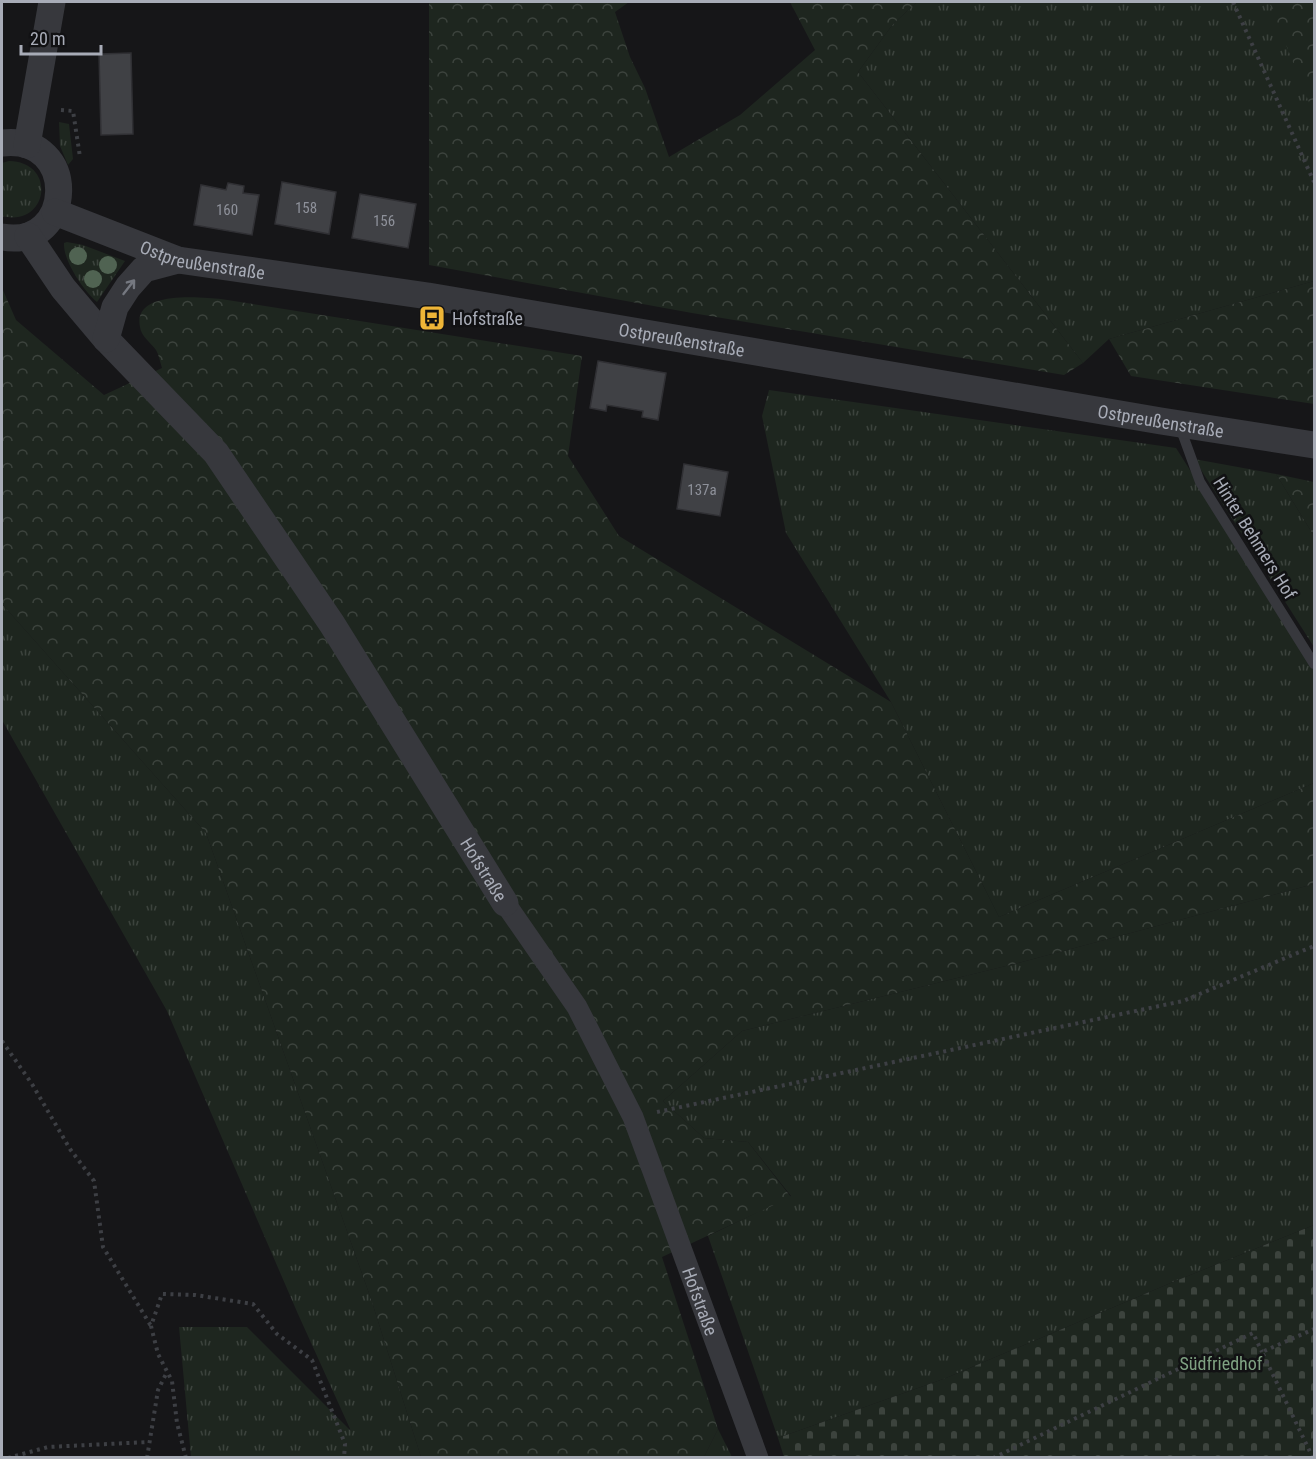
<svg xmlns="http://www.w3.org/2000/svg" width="1316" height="1459" font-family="'Roboto Condensed',sans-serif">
	<defs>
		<pattern id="grass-tufts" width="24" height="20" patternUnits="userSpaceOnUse" patternTransform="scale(1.5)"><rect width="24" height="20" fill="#1e261f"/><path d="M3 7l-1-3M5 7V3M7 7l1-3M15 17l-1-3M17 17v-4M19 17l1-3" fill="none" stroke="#3c433d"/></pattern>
		<pattern id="forest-crowns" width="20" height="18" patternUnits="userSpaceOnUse" patternTransform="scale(1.5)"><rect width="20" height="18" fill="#1e261f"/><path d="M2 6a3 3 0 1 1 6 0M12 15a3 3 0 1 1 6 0" fill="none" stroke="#3c433d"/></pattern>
		<pattern id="cemetery-stones" width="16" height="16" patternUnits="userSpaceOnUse" patternTransform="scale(1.5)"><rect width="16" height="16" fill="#1e261f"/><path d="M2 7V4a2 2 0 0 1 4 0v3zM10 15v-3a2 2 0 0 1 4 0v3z" fill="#3c433d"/></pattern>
	</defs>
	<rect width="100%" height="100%" fill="#161618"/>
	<path fill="url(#grass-tufts)" d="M914,2H1314V281L1109,339L1083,363L858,72L893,24L916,3Z
		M59,122L69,124L73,159L68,165L60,146Z
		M9,161C58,162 48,228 2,216V163Z
		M67,242L83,245L125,261L97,302C84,291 63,261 64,243Z
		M769,390L1176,448L1314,666V783L999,917L891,702L786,533L762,416Z
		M1194,459L1276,474L1314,536V647Z
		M2,604L206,833L371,1299L421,1457H191L179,1327H247L351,1431L298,1314L167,1011L2,720Z
		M1314,884V1225L1173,1282L946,1378L778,1438L708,1236L791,1196L748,1142L704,1138L663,1101L742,1031L1022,962Z
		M718,1429L732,1457H704Z"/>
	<path fill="url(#forest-crowns)" d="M429,2H629L615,12L630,57L645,88L669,157L740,115L815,50L790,2H914L916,3L893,24L858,72L1083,363L1064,375L692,313L429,265Z
		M1269,2H1314V115Z
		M1314,281V404L1131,376L1109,339Z
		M2,288L16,320L104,395L162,368C160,362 159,355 156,350C151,343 141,336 140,327C132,290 200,297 221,299L582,356L568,456L619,536L891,702L999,917L1314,783V884L1022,962L742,1031L663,1101L704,1138L748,1142L791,1197L662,1257L718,1429L704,1457H421L371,1299L206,833L2,604Z
		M1276,474L1314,482V536Z"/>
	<path fill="url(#cemetery-stones)" d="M1314,1225V1457H784L778,1438L946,1378L1173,1282Z"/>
	<path fill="#404145" stroke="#303034" stroke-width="1.5" d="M131,53L133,134L101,135L99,54Z
		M282,182L336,192L329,234L275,224Z
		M228,183L244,186L243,193L259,195L252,235L194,225L201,185L226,190Z
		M360,194L416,204L408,248L352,238Z
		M598,361L666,373L658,420L642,417L643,411L607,405L606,411L590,408Z
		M684,464L728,472L720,516L677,509Z"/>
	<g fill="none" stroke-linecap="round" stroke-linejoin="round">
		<path stroke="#3d3f44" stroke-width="4" stroke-dasharray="3 4.5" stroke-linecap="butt" d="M1233,2L1314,182
			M61,110L73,111L80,157
			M2,1041L32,1084L70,1149L94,1181L103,1247L151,1326
			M657,1112L1183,1001L1314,946
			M8,1458L48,1447L149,1442
			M147,1458L158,1390L167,1372
			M186,1458L177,1423L172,1381L158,1354L151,1326L162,1294L195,1295L253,1304L277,1334L312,1360L345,1444L344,1458
			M993,1458L1253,1333L1262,1352
			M1313,1458L1262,1352L1314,1329"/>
		<path stroke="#37383d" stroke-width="10" d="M1180,427L1200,482L1314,664"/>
		<path stroke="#37383d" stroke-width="21" id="s1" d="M505,903L577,1007L633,1117L758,1458"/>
		<g stroke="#37383d" stroke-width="27">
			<path d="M2,143C80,134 75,250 2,237"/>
			<path d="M27,145L52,2"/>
			<path id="s2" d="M55,212L178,260L428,296L1161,421L1314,445"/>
			<path id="s3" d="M28,236L63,288L106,339L216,453L332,624L505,903"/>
			<path d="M106,339L115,307L128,287L144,269L178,260"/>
		</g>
	</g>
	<g fill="#506352">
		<circle cx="78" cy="256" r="9"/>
		<circle cx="108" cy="265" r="9"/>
		<circle cx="93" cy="279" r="9"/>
	</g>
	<defs><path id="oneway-shaft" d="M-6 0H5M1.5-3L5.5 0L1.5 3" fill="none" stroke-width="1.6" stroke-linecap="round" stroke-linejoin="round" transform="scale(1.5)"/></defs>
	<use stroke="#757880" href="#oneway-shaft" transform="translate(129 287) rotate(-52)"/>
	<defs>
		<symbol id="bus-square" viewBox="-11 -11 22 22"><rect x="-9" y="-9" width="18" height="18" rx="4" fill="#eeb537" stroke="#111113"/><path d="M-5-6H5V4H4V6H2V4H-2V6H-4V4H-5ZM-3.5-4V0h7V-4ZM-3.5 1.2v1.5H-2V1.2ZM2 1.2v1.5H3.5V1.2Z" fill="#111"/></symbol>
	</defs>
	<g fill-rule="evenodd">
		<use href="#bus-square" x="417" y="303" width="30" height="30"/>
	</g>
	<g text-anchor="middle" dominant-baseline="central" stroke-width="5" stroke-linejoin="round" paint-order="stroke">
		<g font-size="15" fill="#8e919a">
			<text x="306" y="208">158</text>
			<text x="227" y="210">160</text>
			<text x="384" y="221">156</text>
			<text x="702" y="490">137a</text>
		</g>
		<g font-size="18" fill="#a8acb7" stroke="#111113">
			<text stroke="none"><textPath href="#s2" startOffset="156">Ostpreußenstraße</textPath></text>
			<text stroke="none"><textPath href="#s2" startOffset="642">Ostpreußenstraße</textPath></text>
			<text stroke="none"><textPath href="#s2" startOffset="1128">Ostpreußenstraße</textPath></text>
			<text transform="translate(1255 538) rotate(58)">Hinter Behmers Hof</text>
			<text stroke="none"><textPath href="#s3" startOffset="783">Hofstraße</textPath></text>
			<text stroke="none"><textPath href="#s1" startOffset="446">Hofstraße</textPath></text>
		</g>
		<g font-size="18" fill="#a8acb7" stroke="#111113" text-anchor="start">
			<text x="452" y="318">Hofstraße</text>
		</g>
		<g font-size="18" fill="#7fa282" stroke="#111113">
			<text x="1221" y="1363">Südfriedhof</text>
		</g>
	</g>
	<rect width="1316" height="1459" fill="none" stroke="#a8acb7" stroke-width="6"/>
	<path d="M21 45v9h80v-9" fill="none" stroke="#a8acb7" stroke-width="3"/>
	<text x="30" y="45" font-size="18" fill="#a8acb7" stroke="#111113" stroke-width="4.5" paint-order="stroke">20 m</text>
</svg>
